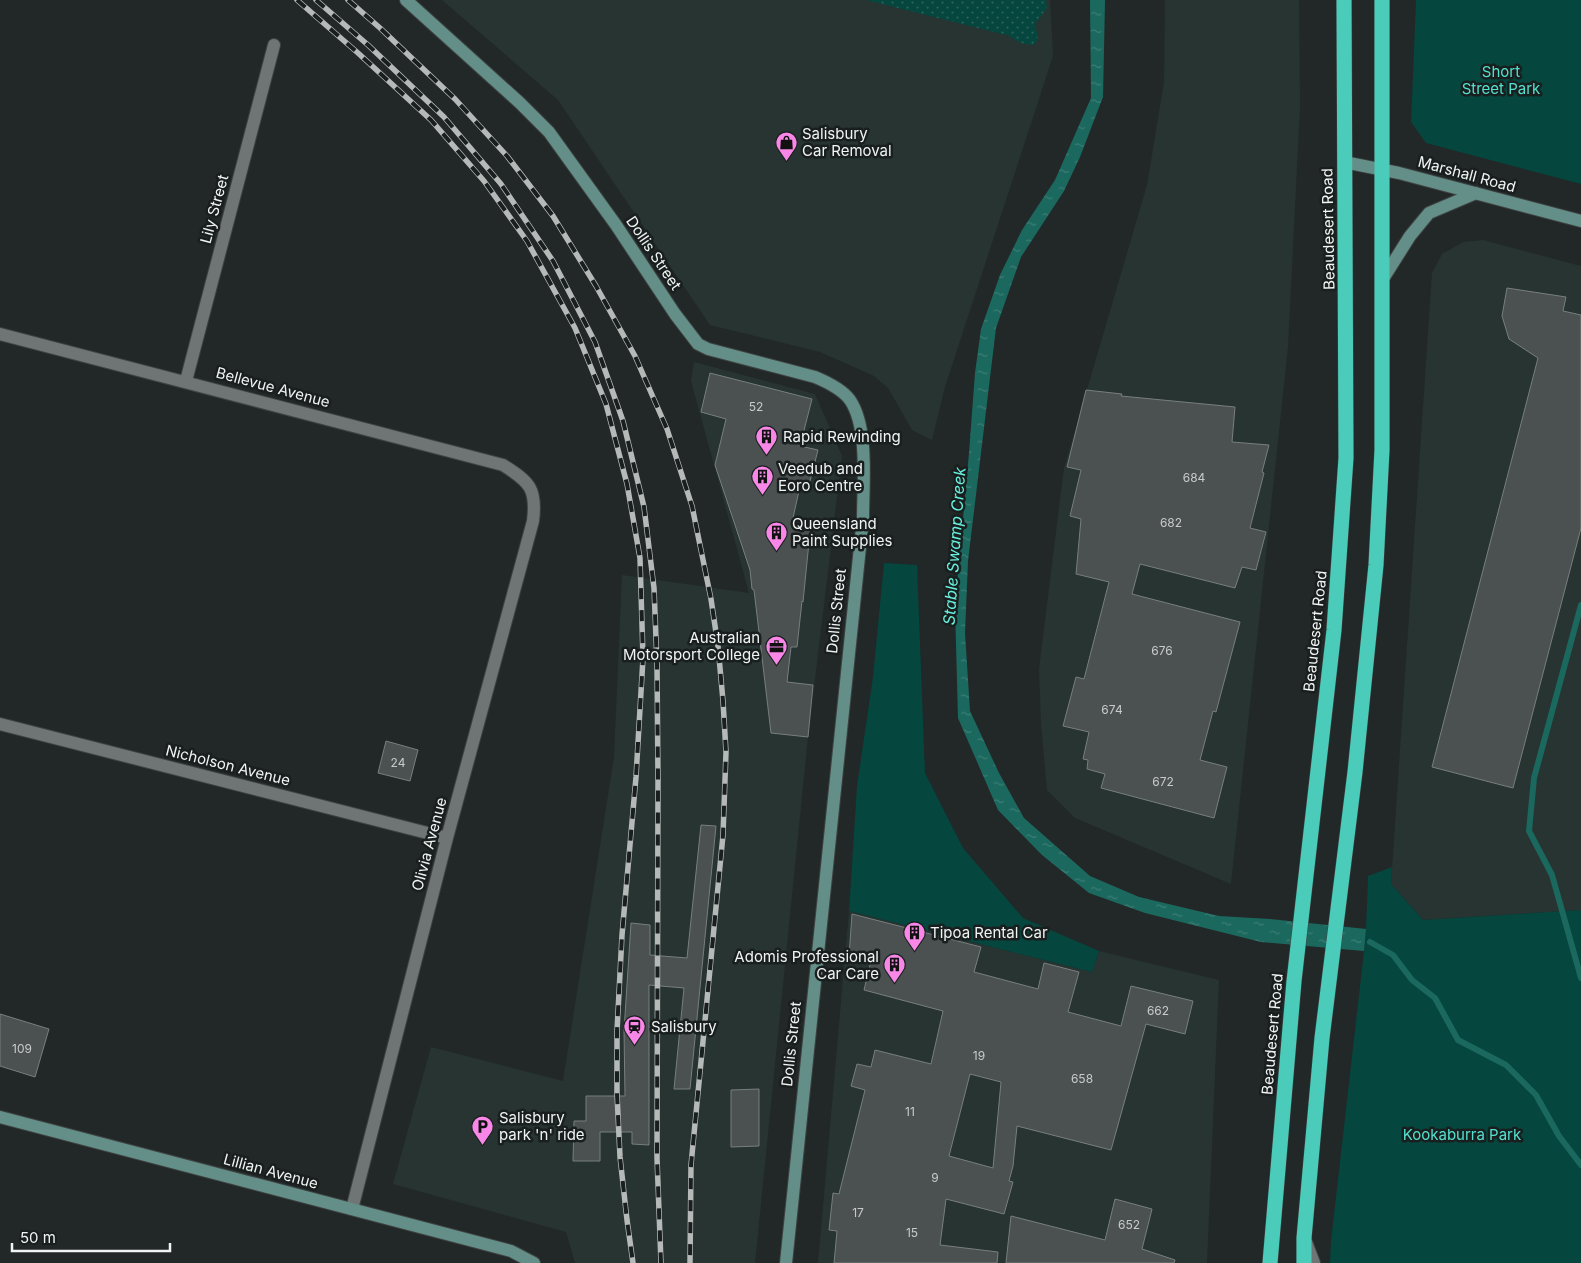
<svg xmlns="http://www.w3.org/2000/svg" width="1581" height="1263" font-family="Inter,sans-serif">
	<defs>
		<pattern id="grass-dots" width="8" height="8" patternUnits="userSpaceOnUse" patternTransform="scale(1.25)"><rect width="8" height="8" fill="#05463e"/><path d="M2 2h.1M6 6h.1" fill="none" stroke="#2a615a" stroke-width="1.8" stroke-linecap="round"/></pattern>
		<pattern id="water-ripples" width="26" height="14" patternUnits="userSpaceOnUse" patternTransform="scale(1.25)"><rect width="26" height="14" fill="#1b685e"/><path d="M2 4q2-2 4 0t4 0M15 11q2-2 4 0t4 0" fill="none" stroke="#3c7e76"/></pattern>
	</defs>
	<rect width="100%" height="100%" fill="#222827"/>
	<path fill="#273432" d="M442,0H1050L1053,56L945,387L932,440L912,430L888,388L874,376L820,352L710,325L558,100Z
		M1165,0H1299L1300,107L1288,347L1231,884L1075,818L1047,790L1041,724L1039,669L1064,468L1147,185L1164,82Z
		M1483,240L1581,266V910L1423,920L1391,884L1432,273L1442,254L1463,242Z
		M694,362L815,394L842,456L808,737L755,1263H575L566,1232L393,1184L431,1047L563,1081L614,757L622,575L749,593L691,381Z
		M849,911L1092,972L1099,951L1219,980L1207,1263H818Z"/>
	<path fill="url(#grass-dots)" d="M866,0H1046L1047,8L1035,24C1036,31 1040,38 1035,44C1027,46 1016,42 1010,36Z"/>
	<path fill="#05463e" d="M1416,0H1581V184L1426,143L1411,122Z
		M884,563L917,565L925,773L963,848L1023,918L1099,951L1092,972L849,911L857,786L873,677Z
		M1392,867L1391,884L1423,920L1581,910V1263H1330L1331,1241L1364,951L1366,929L1368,876Z"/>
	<path fill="url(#water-ripples)" d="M1090,0H1105L1103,97L1080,157L1064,191L1021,257L996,328L968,561L965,633L970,711L999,773L1024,818L1090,876L1139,897L1219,916L1270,919L1366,929L1364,951L1261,942L1145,913L1089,893L1042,855L998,810L958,718L955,606L969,453L975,373L981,329L1000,275L1022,230L1055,180L1091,98Z"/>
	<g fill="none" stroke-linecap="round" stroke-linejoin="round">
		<path stroke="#1b685e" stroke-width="6" d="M1581,605L1534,778L1529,831L1552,875L1581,978
			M1370,942L1393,955L1412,980L1435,998L1458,1040L1506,1065L1536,1095L1559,1136L1581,1165"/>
	</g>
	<path fill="#4b5150" stroke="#787f7e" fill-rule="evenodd" d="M1507,288L1566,297L1563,311L1581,315V528L1513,788L1432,767L1538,358L1509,339L1502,316Z
		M710,373L812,399L800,446L818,450L809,485L801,482L791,527L810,532L803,602L802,601L797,647H791L787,682L813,685L808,737L771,733L754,590L752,589L750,570L715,465L726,419L701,412Z
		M1086,390L1122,394L1121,396L1235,407L1232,442L1269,445L1262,472L1264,473L1250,528L1266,532L1256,570L1242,567L1235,588L1140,564L1132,594L1240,622L1216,712L1213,711L1200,760L1227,767L1214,818L1101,788L1105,774L1087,769L1088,760L1083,759L1089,732L1063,726L1076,677L1084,679L1109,582L1076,574L1081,519L1070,516L1081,470L1067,467Z
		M386,741L418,750L410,781L378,773Z
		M701,825L716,826L690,1089H674L684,988L649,985V1145L632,1144V1132H600V1161H573L574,1121H586V1096H625L624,1031L631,923L650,925V955L687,958Z
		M852,914L981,947L974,972L1038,989L1044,963L1079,972L1068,1012L1121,1026L1131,986L1193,1001L1185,1034L1146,1024L1111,1150L1017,1126L1013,1166L1009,1181L1013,1182L1004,1214L946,1199L940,1245L998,1252L997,1263H834L837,1231L829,1230L833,1193L839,1194L865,1090L851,1086L857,1064L871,1067L875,1050L931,1064L943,1011L864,990L871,961L849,956ZM970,1074L1001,1082L993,1168L949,1156Z
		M0,1014L49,1029L35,1077L0,1066Z
		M759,1089V1146L731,1147V1090Z
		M1115,1199L1152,1209L1142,1249L1175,1260L1174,1263H1006L1011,1216L1105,1240Z"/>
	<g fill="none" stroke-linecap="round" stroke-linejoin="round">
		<defs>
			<path id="street" d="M0,334L503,465C530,482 537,489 533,521L447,838L352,1209
				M186,381L274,45
				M0,724L447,838
				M1306,1242L1314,1263"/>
			<path id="secondary" d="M406,0L520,103L549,132L616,225L675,314L698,344L708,349L815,377C827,382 842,389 850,400C869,428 863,485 863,518L786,1263
				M1344,162L1399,173L1581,221
				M1381,282L1410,236L1429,213L1476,193
				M0,1117L477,1242L511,1251L534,1263"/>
			<path id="highway" d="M1270,1263L1294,981L1334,630L1346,458L1344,0
				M1304,1263V1238L1322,1038L1355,772L1376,565L1382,450V0"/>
		</defs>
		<use href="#street" stroke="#3e4342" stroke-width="14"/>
		<use href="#secondary" stroke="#3e4342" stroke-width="14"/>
		<use href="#highway" stroke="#3e4342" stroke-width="16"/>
		<use href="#street" stroke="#6e7574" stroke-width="12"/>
		<use href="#secondary" stroke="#648f89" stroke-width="12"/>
		<use href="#highway" stroke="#4bcbba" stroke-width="15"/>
		<defs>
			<path id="rail" d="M297,0L358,53L431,120L484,181L527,241L575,328L606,404L627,484L640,558L643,658L636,777L622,935L617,1031V1094L620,1157L627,1220L633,1263
				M316,0L368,45L444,117L501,184L553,261L595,342L623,421L644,507L654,588L657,664L658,780L657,1158L661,1263
				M348,0L380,28L455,99L507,156L553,216L596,286L635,356L667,429L692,506L711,599L718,646L723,701L726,752L723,835L691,1165L690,1263"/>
		</defs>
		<use href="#rail" stroke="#b5b9b8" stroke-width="5.5"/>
		<use href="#rail" stroke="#191f1e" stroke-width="4" stroke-dasharray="11" stroke-linecap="butt"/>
	</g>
	<defs>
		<symbol id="shop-pin" viewBox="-11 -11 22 30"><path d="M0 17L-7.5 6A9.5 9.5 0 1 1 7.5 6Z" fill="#f987e8" stroke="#191f1e"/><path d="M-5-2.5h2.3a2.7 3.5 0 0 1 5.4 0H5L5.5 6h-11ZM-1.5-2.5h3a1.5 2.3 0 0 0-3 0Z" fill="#111"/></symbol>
		<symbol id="building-pin" viewBox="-11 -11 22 30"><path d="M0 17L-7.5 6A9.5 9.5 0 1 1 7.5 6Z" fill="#f987e8" stroke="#191f1e"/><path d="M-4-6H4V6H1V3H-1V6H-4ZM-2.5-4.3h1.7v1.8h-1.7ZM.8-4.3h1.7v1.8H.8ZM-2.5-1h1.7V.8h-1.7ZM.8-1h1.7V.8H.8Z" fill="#111"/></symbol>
		<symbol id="office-pin" viewBox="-11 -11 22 30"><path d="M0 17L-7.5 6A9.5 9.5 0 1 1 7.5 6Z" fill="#f987e8" stroke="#191f1e"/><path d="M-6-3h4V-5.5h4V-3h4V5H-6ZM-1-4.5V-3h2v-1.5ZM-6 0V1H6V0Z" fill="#111"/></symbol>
		<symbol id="station-pin" viewBox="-11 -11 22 30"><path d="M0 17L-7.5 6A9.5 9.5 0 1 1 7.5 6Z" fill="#f987e8" stroke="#191f1e"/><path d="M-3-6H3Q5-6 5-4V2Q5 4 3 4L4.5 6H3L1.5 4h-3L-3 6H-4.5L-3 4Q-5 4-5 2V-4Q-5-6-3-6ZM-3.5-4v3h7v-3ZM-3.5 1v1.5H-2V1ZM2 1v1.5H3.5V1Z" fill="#111"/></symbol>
		<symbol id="parking-pin" viewBox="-11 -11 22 30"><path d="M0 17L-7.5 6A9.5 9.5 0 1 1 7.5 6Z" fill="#f987e8" stroke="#191f1e"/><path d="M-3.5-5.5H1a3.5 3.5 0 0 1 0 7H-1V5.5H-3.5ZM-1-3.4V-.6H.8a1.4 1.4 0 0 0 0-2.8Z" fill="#111"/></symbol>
	</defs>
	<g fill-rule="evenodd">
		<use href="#shop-pin" x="774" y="130" width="25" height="34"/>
		<use href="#building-pin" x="754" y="424" width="25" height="34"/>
		<use href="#building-pin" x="750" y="464" width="25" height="34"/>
		<use href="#building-pin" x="764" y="520" width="25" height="34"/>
		<use href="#office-pin" x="764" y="634" width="25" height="34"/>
		<use href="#building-pin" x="902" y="920" width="25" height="34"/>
		<use href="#building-pin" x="882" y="952" width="25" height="34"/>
		<use href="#station-pin" x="622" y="1014" width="25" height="34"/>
		<use href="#parking-pin" x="470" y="1114" width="25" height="34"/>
	</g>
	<g text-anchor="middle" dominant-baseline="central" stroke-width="5" stroke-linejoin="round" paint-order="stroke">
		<g font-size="12" fill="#c7cbca">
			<text x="756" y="406">52</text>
			<text x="1194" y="477">684</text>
			<text x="1171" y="522">682</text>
			<text x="1162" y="650">676</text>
			<text x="1112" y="709">674</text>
			<text x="398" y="762">24</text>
			<text x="1163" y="781">672</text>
			<text x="1158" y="1010">662</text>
			<text x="22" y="1048">109</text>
			<text x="979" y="1055">19</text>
			<text x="1082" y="1078">658</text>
			<text x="910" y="1111">11</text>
			<text x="935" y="1177">9</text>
			<text x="858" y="1212">17</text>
			<text x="1129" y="1224">652</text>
			<text x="912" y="1232">15</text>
		</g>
		<g font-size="15" fill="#54e0ce" stroke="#191f1e">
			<text x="1501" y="71">Short<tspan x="1501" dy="17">Street Park</tspan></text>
			<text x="1462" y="1134">Kookaburra Park</text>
		</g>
		<g font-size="15" fill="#f0f4f3" stroke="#191f1e" text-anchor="start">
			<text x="802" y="133">Salisbury<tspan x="802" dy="17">Car Removal</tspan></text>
			<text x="783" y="436">Rapid Rewinding</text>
			<text x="778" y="468">Veedub and<tspan x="778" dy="17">Eoro Centre</tspan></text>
			<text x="792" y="523">Queensland<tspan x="792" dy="17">Paint Supplies</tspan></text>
			<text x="760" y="637" text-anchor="end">Australian<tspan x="760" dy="17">Motorsport College</tspan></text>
			<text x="930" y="932">Tipoa Rental Car</text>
			<text x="879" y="956" text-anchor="end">Adomis Professional<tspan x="879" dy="17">Car Care</tspan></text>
			<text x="651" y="1026">Salisbury</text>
			<text x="499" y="1117">Salisbury<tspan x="499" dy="17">park 'n' ride</tspan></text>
		</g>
		<g font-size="15" fill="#f0f4f3" stroke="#191f1e">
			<text transform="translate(1467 174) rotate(15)">Marshall Road</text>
			<text transform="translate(214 209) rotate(-75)">Lily Street</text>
			<text transform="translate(1328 229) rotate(-91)">Beaudesert Road</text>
			<text transform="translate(654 253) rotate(56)">Dollis Street</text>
			<text transform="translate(273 387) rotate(15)">Bellevue Avenue</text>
			<text transform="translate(836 611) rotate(-84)">Dollis Street</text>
			<text transform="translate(1315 631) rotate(-84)">Beaudesert Road</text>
			<text transform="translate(228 765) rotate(14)">Nicholson Avenue</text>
			<text transform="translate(429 844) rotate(-75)">Olivia Avenue</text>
			<text transform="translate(1272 1034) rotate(-85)">Beaudesert Road</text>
			<text transform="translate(791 1044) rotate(-84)">Dollis Street</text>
			<text transform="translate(271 1171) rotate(15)">Lillian Avenue</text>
		</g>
		<g font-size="16" font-style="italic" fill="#68f1df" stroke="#191f1e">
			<text transform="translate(954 546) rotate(-86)">Stable Swamp Creek</text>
		</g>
	</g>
	<path d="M12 1243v8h158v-8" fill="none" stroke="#f0f4f3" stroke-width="2.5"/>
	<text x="20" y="1243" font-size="15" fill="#f0f4f3" stroke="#191f1e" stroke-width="4" paint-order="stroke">50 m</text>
</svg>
